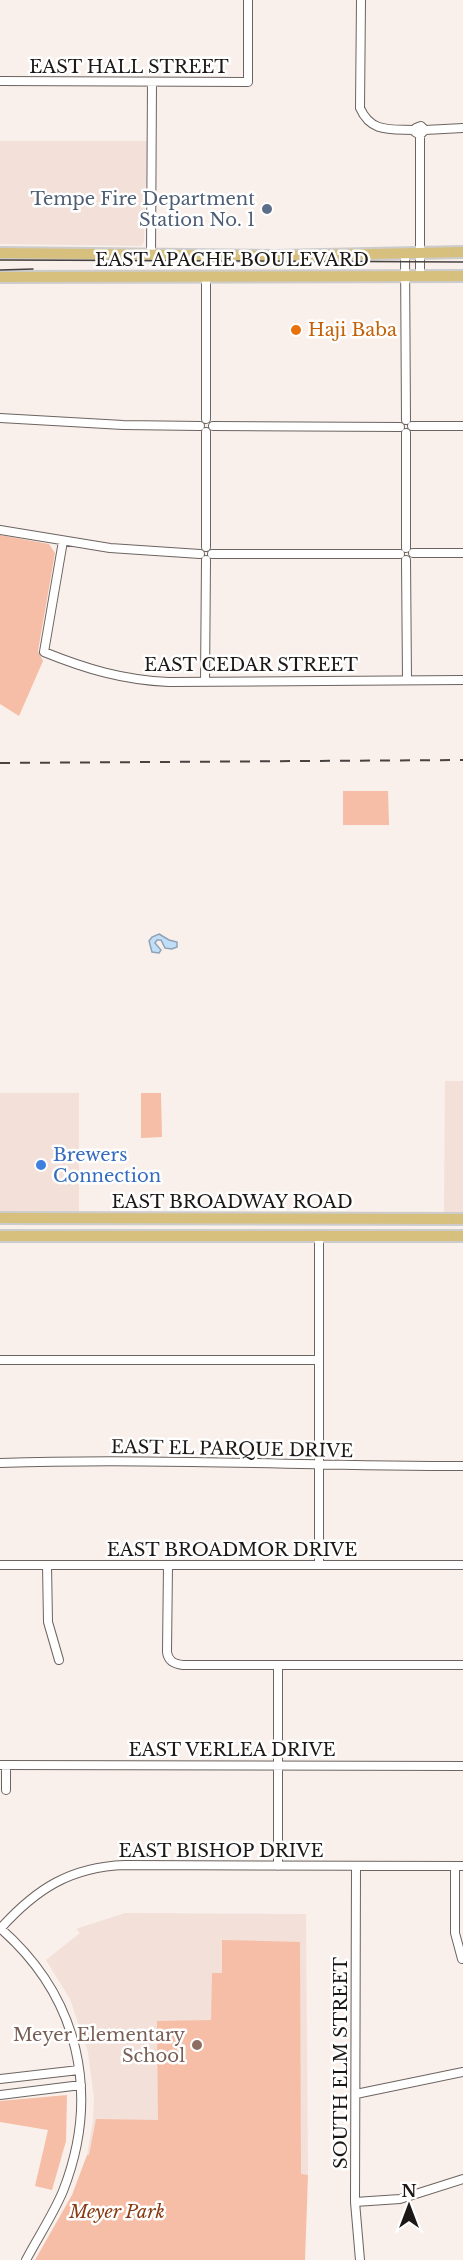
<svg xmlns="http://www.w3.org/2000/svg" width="463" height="2260" font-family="'Libre Baskerville',serif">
	<rect width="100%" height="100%" fill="#f9efeb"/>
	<path fill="#f2e0d9" d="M0,141H147L144,242L141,246L0,244Z
		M445,1081H463V1212H444Z
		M0,1093H79V1211L0,1212Z
		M125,1913L306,1914L308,2175L189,2178L159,2174L87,2155L93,2121L94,2098L88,2052L70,1999L46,1960L80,1933L76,1929Z"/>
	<path fill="#f6bea6" d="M0,535L49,544L55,553L38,651L43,661L19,716L0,704Z
		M343,791H388L389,825H343Z
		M141,1093H161L162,1137L141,1138Z
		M222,1940L300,1942L301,2174L308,2175L305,2260H35L72,2195L87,2155H89L96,2119L158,2120L157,2021L211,2020L212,1973H222Z
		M67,2095L66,2141L52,2190L35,2186L48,2130L0,2122V2101Z"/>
	<path fill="#c0def7" stroke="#8fa3b4" stroke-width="1.5" d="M159,934L169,940L177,942V947L172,949L165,948L161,940H157L155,943L161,950L159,953L152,952L149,941L152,937Z"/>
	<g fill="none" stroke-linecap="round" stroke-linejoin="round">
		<defs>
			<path id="minor" d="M361,0L360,108C371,133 390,129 415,130
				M0,81L248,82V0
				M425,130L420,135L415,132L416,128L421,126L425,130L463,128
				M420,135V277
				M405,253L406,420
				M151,255L152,82
				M206,276V419
				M0,418L123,425L200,426
				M213,426L400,427
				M412,426H463
				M406,433V548
				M0,530L110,548L200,554
				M63,541L44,652C86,669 123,680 169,682L463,680
				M206,547V432
				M413,553H463
				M212,554H400
				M406,560L407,680
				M205,682L206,560
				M0,1360H319
				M0,1463C154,1458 309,1466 463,1466
				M0,1565H463
				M47,1565L48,1622L59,1660
				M168,1565L167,1652C168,1661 174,1664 183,1665H463
				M319,1565V1236
				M278,1665V1866
				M0,1765L463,1766
				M6,1765V1790
				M356,1866L355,2202L360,2260
				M455,1866V1933L462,1959
				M0,1928C79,1997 101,2094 63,2191C53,2215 38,2237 26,2260
				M0,1929C36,1889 70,1867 125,1865L463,1866
				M0,2079L79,2070
				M356,2094L463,2072
				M0,2095L81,2085
				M355,2202L400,2199L463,2179"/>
			<path id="major" d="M0,253L276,256L463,252
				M0,277L463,276
				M0,1218L463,1219
				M0,1236H463"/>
		</defs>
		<use href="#minor" stroke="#6c6460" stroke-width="10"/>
		<use href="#major" stroke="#cdcccc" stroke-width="14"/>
		<use href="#minor" stroke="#fff" stroke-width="8"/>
		<use href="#major" stroke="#d7c07e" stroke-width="10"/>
		<path stroke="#484341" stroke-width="1.5" d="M0,260L463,262
			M0,270L33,269"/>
		<path stroke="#484341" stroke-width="2" stroke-dasharray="10 10" stroke-linecap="butt" d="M0,763L463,760"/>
	</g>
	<circle fill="#5c6f8a" stroke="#fff" stroke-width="2" cx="267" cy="209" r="6"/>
	<circle fill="#e8710a" stroke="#fff" stroke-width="2" cx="296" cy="330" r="6"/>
	<circle fill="#3f7fe0" stroke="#fff" stroke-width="2" cx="41" cy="1165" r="6"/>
	<circle fill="#8d6e63" stroke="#fff" stroke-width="2" cx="197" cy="2045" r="6"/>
	<g text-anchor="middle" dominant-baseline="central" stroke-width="5" stroke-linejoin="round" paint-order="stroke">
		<g font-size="18" fill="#1c1817" stroke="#fff">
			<text x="129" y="67">EAST HALL STREET</text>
			<text x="232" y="260">EAST APACHE BOULEVARD</text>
			<text x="251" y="665">EAST CEDAR STREET</text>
			<text x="232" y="1202">EAST BROADWAY ROAD</text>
			<text transform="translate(232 1449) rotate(1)">EAST EL PARQUE DRIVE</text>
			<text x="232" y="1550">EAST BROADMOR DRIVE</text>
			<text x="232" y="1750">EAST VERLEA DRIVE</text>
			<text x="221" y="1851">EAST BISHOP DRIVE</text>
			<text transform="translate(341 2063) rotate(-90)">SOUTH ELM STREET</text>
		</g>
		<g font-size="18" fill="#4e5e75" stroke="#fff" text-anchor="end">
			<text x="255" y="199">Tempe Fire Department<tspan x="255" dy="21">Station No. 1</tspan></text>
		</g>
		<g font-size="18" fill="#c56008" stroke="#fff" text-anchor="start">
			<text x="308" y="330">Haji Baba</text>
		</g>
		<g font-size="18" fill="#366cbe" stroke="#fff" text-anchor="start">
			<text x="53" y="1155">Brewers<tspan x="53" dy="21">Connection</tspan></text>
		</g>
		<g font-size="18" fill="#785e54" stroke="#fff" text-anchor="end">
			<text x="185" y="2035">Meyer Elementary<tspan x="185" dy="21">School</tspan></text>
		</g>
		<g font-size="18" font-style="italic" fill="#893a12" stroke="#fff">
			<text x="117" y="2212">Meyer Park</text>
		</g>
	</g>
	<g transform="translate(409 2206)" stroke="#ffffff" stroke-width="4.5" paint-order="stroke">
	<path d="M0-4.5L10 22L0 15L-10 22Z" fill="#1c1817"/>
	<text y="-9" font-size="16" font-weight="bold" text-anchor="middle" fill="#1c1817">N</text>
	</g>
</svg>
